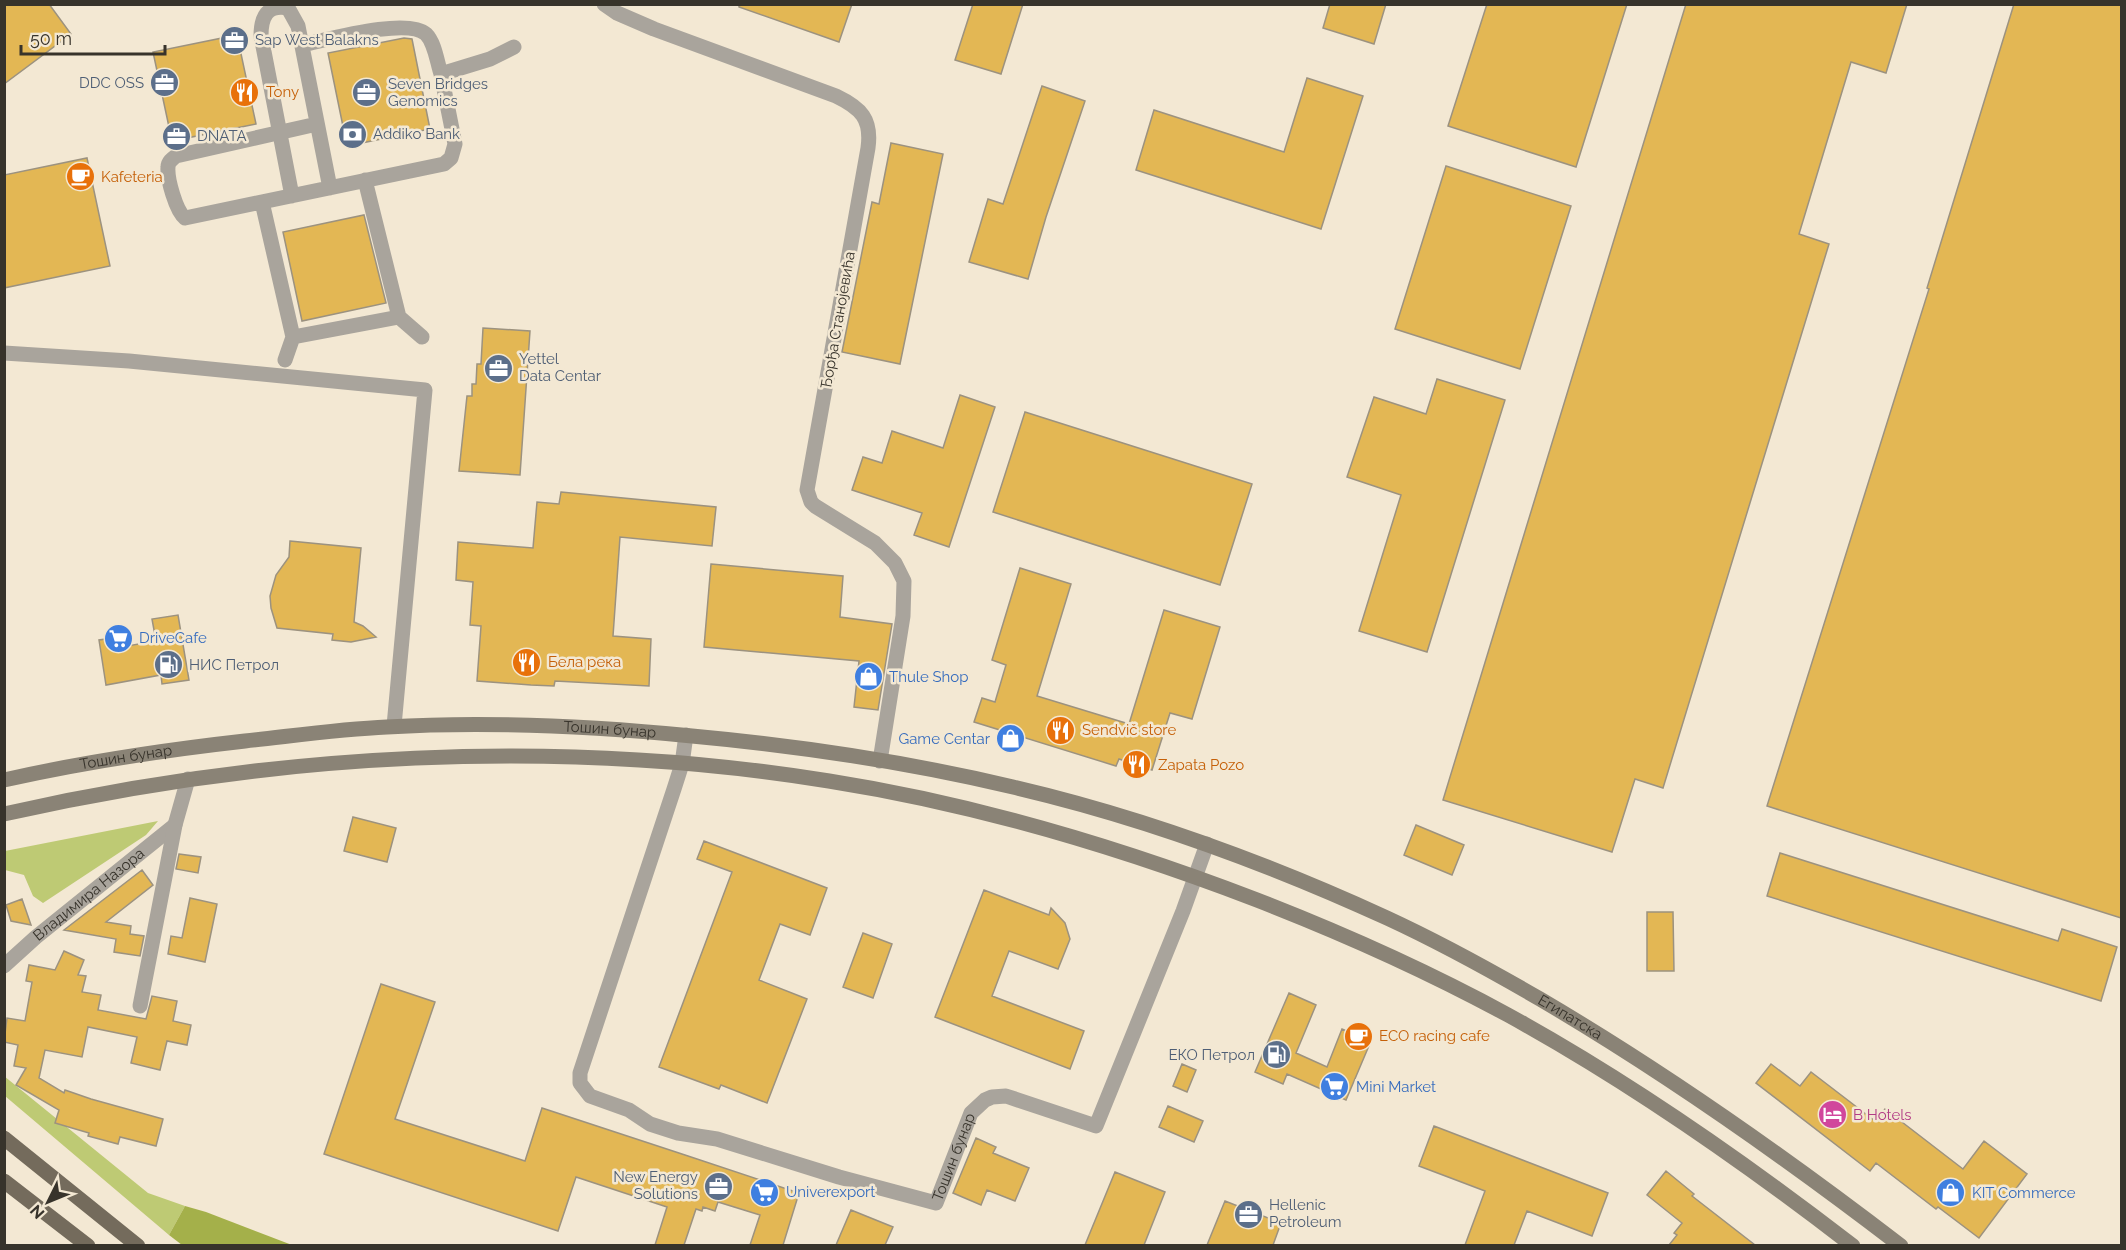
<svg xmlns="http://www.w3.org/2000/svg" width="2126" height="1250" font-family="Raleway,sans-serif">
	<rect width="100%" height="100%" fill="#f3e8d3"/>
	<path fill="#beca74" d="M158,821L146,835L43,903L33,896L24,875L5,870V851Z
		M4,1076L148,1193L185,1206L169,1235L5,1096Z"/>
	<path fill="#a4b04a" d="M185,1206L206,1212L292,1245H182L169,1235Z"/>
	<path fill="#e3b754" stroke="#9c927f" stroke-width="1.5" d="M4,4H49L71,34L4,84Z
		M739,4H852L839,42L739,7Z
		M973,4H1023L1001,74L955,60Z
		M1330,4H1386L1374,44L1323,28Z
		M1487,4H1627L1576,167L1448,126Z
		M1686,4H1907L1886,73L1851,62L1799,234L1829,244L1663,788L1635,779L1612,852L1443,800Z
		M2014,4H2121V918L1767,806L1929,289L1927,288Z
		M237,35L256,124L172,141L153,52Z
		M404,38L412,39L430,129L347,146L328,53Z
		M1307,78L1363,96L1321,229L1136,170L1154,110L1284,152Z
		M1042,86L1085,101L1046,217L1028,279L969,262L988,199L1003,204Z
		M891,143L943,154L900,364L842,352L872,202L879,204Z
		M87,158L110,266L4,288V175Z
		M1446,166L1571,206L1520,369L1395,329Z
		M364,215L386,303L302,321L283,232Z
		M483,328L530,331L520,475L459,471L467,396H472V384H476L477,364H481Z
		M1437,379L1505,400L1427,652L1359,631L1401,495L1347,477L1374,397L1426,414Z
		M960,395L995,407L949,547L914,535L922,513L852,490L863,457L882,463L892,431L943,448Z
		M1025,412L1252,484L1220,585L993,512Z
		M561,492L716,507L712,546L620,537L613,636L651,639L649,686L555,681L554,686L531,685L477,681L481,626L470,625L473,582L456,580L458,542L533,548L537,502L559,504Z
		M290,541L361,548L354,622L363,626L376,637L351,642L332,640L333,634L277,628L271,608L270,596L276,575L289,557Z
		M711,564L843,576L840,617L892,624L878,710L854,707L859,661L704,647Z
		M1020,568L1071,584L1037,696L1129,724L1164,610L1220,627L1192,719L1170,713L1152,770L1119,759L1116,766L974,722L982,698L995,702L1006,665L992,660Z
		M178,615L189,680L162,684L161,675L106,685L99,640L120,637L122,647L156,641L152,619Z
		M353,817L396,828L387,862L344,851Z
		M1416,825L1464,845L1452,875L1404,855Z
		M704,841L827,888L810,935L780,924L759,980L807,999L767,1103L721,1085L719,1089L659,1067L732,872L697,859Z
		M1780,853L2058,941L2062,929L2117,947L2101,1001L1767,896Z
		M179,854L201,857L198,873L176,869Z
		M142,870L153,885L106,922L131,926L130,934L144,936L140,956L114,952L116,939L64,930Z
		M984,890L1049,915L1051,908L1065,923L1070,939L1058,969L1009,951L992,996L1084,1031L1070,1069L935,1017Z
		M190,898L217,904L205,962L168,954L171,936L182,938Z
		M22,899L31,925L11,921L6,905Z
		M1647,912H1673L1674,971H1647Z
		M863,933L892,944L873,998L843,987Z
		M64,951L84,960L78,975L86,976L82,992L101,995L98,1010L146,1019L152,996L177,1001L173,1021L191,1025L187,1045L167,1041L160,1070L131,1063L137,1037L88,1027L82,1057L45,1050L39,1078L64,1093L65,1090L91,1099L163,1119L156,1146L120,1137L118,1144L88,1136L89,1133L55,1123L59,1110L16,1085L26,1068L14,1066L18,1045L4,1042L7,1018L25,1021L32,982L26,981L29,965L55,970Z
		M381,984L435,1002L395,1119L525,1161L542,1108L685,1155L799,1193L783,1245H750L760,1215L718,1202L715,1211L703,1207L702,1211L696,1209L684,1245H655L667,1207L576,1177L558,1231L324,1154Z
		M1289,993L1316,1005L1296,1053L1327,1067L1342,1029L1371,1041L1346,1100L1287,1074L1283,1084L1255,1072Z
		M1182,1064L1196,1070L1187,1092L1173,1086Z
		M1771,1064L1800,1086L1811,1072L1875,1121L1885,1109L1963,1169L1984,1141L2027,1174L1979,1238L1938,1207L1936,1209L1876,1163L1870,1171L1756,1083Z
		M1168,1106L1203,1121L1194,1142L1159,1127Z
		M1434,1126L1608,1193L1592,1236L1527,1211L1514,1245H1465L1485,1191L1419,1166Z
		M976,1138L996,1147L993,1153L1029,1168L1015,1201L987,1190L981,1205L953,1193Z
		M1666,1171L1694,1194L1692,1196L1755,1245H1669L1677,1235L1674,1233L1682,1223L1647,1195Z
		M1115,1172L1165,1192L1144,1245H1085Z
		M1225,1201L1281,1223L1273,1245H1207Z
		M851,1210L893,1227L885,1245H836Z"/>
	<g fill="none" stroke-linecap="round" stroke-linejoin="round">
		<path stroke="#a9a49c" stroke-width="15" d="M302,45C327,40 407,17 426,34C435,43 437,62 441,74
			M317,124L176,156C172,159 168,162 168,167C167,179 176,211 185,218L444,164L451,158L455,144L441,74L490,59L514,47
			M292,196L261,36C261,17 267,4 288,8L298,26L330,188
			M262,202L293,337L399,317L365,180
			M399,317L422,337
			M285,360L293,337"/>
		<g stroke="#a9a49c" stroke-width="15">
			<path d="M604,4L617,13L654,29L836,96C861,108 872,119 868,148L807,490L811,502L815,506L875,543L895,563L904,581L903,616L880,761"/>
			<path d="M4,353L129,361L425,390L394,726"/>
			<path id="s1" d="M686,735L682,764L674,789L580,1073V1083L590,1096L629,1110L650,1124L678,1133L717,1139L839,1177L936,1203L971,1113L985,1100L992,1097L1006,1096L1096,1126L1183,911L1207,844"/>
			<path id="s2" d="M4,966L36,937L175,825"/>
			<path d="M140,1006L175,825L188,779"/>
		</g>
		<g stroke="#8a8376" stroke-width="15">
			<path id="s3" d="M4,780C84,762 165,750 245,741C292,736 340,729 387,727C489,721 590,726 692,736C800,746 908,762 1013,787C1142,817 1267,863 1387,918C1439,942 1490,970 1540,999C1666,1073 1785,1157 1901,1246"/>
			<path d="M4,814C273,753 557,737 829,781C975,804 1119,847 1257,900C1342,933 1427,971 1508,1015C1630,1082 1743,1161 1853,1246"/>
		</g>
		<path stroke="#746b5c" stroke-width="15" d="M4,1138L138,1246
			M4,1181L88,1246"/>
	</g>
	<defs>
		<symbol id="office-disc" viewBox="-11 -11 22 22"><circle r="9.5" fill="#5c6f8a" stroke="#f3e8d3"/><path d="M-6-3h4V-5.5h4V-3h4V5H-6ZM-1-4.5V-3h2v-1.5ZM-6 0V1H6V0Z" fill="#fff"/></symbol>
		<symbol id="restaurant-disc" viewBox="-11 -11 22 22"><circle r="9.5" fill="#e8710a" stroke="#f3e8d3"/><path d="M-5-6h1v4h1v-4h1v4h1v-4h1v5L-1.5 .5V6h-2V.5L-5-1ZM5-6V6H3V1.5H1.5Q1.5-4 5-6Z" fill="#fff"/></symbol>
		<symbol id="bank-disc" viewBox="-11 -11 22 22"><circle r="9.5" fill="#5c6f8a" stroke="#f3e8d3"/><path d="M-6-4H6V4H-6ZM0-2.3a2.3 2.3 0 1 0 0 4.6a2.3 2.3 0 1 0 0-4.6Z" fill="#fff"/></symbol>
		<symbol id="cafe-disc" viewBox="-11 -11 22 22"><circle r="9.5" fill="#e8710a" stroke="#f3e8d3"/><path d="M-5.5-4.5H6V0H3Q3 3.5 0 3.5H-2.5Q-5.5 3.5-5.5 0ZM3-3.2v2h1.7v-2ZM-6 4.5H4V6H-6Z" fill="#fff"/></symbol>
		<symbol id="supermarket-disc" viewBox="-11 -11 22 22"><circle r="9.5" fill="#3f7fe0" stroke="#f3e8d3"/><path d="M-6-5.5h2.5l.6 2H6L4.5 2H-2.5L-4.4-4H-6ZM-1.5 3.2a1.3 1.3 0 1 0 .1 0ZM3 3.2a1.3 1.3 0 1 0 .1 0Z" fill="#fff"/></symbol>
		<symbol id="fuel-disc" viewBox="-11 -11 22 22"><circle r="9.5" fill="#5c6f8a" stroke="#f3e8d3"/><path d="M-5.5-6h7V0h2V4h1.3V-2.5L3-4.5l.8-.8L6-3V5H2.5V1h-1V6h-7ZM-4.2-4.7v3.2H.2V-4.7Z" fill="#fff"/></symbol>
		<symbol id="shop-disc" viewBox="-11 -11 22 22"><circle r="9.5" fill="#3f7fe0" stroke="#f3e8d3"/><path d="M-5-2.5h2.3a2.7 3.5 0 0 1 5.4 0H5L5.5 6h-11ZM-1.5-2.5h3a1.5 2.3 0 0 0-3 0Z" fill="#fff"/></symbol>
		<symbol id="hotel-disc" viewBox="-11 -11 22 22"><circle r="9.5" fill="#d1479c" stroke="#f3e8d3"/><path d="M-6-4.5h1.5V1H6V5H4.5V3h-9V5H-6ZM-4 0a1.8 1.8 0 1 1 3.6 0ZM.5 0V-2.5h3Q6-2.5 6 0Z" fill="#fff"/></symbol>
	</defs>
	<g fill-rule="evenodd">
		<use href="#office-disc" x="218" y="24" width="33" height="33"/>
		<use href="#office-disc" x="148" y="66" width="33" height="33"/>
		<use href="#restaurant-disc" x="228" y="76" width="33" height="33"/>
		<use href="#office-disc" x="350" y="76" width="33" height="33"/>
		<use href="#bank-disc" x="336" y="118" width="33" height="33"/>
		<use href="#office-disc" x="160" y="120" width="33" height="33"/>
		<use href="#cafe-disc" x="64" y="160" width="33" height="33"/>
		<use href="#office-disc" x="482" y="352" width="33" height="33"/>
		<use href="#supermarket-disc" x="102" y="622" width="33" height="33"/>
		<use href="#restaurant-disc" x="510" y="646" width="33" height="33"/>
		<use href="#fuel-disc" x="152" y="648" width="33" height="33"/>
		<use href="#shop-disc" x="852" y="660" width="33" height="33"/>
		<use href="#restaurant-disc" x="1044" y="714" width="33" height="33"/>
		<use href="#shop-disc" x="994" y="722" width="33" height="33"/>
		<use href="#restaurant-disc" x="1120" y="748" width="33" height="33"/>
		<use href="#cafe-disc" x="1342" y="1020" width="33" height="33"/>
		<use href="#fuel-disc" x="1260" y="1038" width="33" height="33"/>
		<use href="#supermarket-disc" x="1318" y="1070" width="33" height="33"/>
		<use href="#hotel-disc" x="1816" y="1098" width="33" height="33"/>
		<use href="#office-disc" x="702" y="1170" width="33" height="33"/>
		<use href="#supermarket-disc" x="748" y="1176" width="33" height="33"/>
		<use href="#shop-disc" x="1934" y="1176" width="33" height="33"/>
		<use href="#office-disc" x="1232" y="1198" width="33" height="33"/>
	</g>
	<g text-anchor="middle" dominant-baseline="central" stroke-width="5" stroke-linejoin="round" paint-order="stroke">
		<g font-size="15" fill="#4e5e75" stroke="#f3e8d3" text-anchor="start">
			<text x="255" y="40">Sap West Balakns</text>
			<text x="144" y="83" text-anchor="end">DDC OSS</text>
			<text x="388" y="84">Seven Bridges<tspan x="388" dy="17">Genomics</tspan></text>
			<text x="373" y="134">Addiko Bank</text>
			<text x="197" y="136">DNATA</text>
			<text x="519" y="359">Yettel<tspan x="519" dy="17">Data Centar</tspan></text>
			<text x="189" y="665">НИС Петрол</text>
			<text x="1255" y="1055" text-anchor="end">ЕКО Петрол</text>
			<text x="698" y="1177" text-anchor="end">New Energy<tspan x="698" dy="17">Solutions</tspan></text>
			<text x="1269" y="1205">Hellenic<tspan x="1269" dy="17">Petroleum</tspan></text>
		</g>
		<g font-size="15" fill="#c56008" stroke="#f3e8d3" text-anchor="start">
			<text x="266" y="92">Tony</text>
			<text x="101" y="177">Kafeteria</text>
			<text x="548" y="662">Бела река</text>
			<text x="1082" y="730">Sendvič store</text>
			<text x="1158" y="765">Zapata Pozo</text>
			<text x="1379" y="1036">ECO racing cafe</text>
		</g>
		<g font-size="15" fill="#37332b" stroke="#f3e8d3">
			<text transform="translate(838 320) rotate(-80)">Ђорђа Станојевића</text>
			<text stroke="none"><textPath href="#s3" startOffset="610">Тошин бунар</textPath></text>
			<text stroke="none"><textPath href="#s3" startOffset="124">Тошин бунар</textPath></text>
			<text stroke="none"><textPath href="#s2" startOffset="111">Владимира Назора</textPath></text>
			<text stroke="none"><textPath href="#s3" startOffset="1623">Египатска</textPath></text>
			<text stroke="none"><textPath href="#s1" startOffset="794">Тошин бунар</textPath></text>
		</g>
		<g font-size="15" fill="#366cbe" stroke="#f3e8d3" text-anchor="start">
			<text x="139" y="638">DriveCafe</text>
			<text x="889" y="677">Thule Shop</text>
			<text x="990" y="739" text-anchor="end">Game Centar</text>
			<text x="1356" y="1087">Mini Market</text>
			<text x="786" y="1192">Univerexport</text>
			<text x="1972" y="1193">KIT Commerce</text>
		</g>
		<g font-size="15" fill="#b23c85" stroke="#f3e8d3" text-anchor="start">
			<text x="1853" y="1115">B Hotels</text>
		</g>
	</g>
	<rect width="2126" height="1250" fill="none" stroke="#37332b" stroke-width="12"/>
	<g transform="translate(48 1202) rotate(227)" stroke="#f3e8d3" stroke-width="4.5" paint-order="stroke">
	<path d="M0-4.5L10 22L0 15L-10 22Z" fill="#37332b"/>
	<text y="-9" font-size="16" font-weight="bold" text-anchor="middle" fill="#37332b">N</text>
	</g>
	<path d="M21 45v9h144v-9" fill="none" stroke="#37332b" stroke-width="3"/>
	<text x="30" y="45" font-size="18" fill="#37332b" stroke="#f3e8d3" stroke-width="4.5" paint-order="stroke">50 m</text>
</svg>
